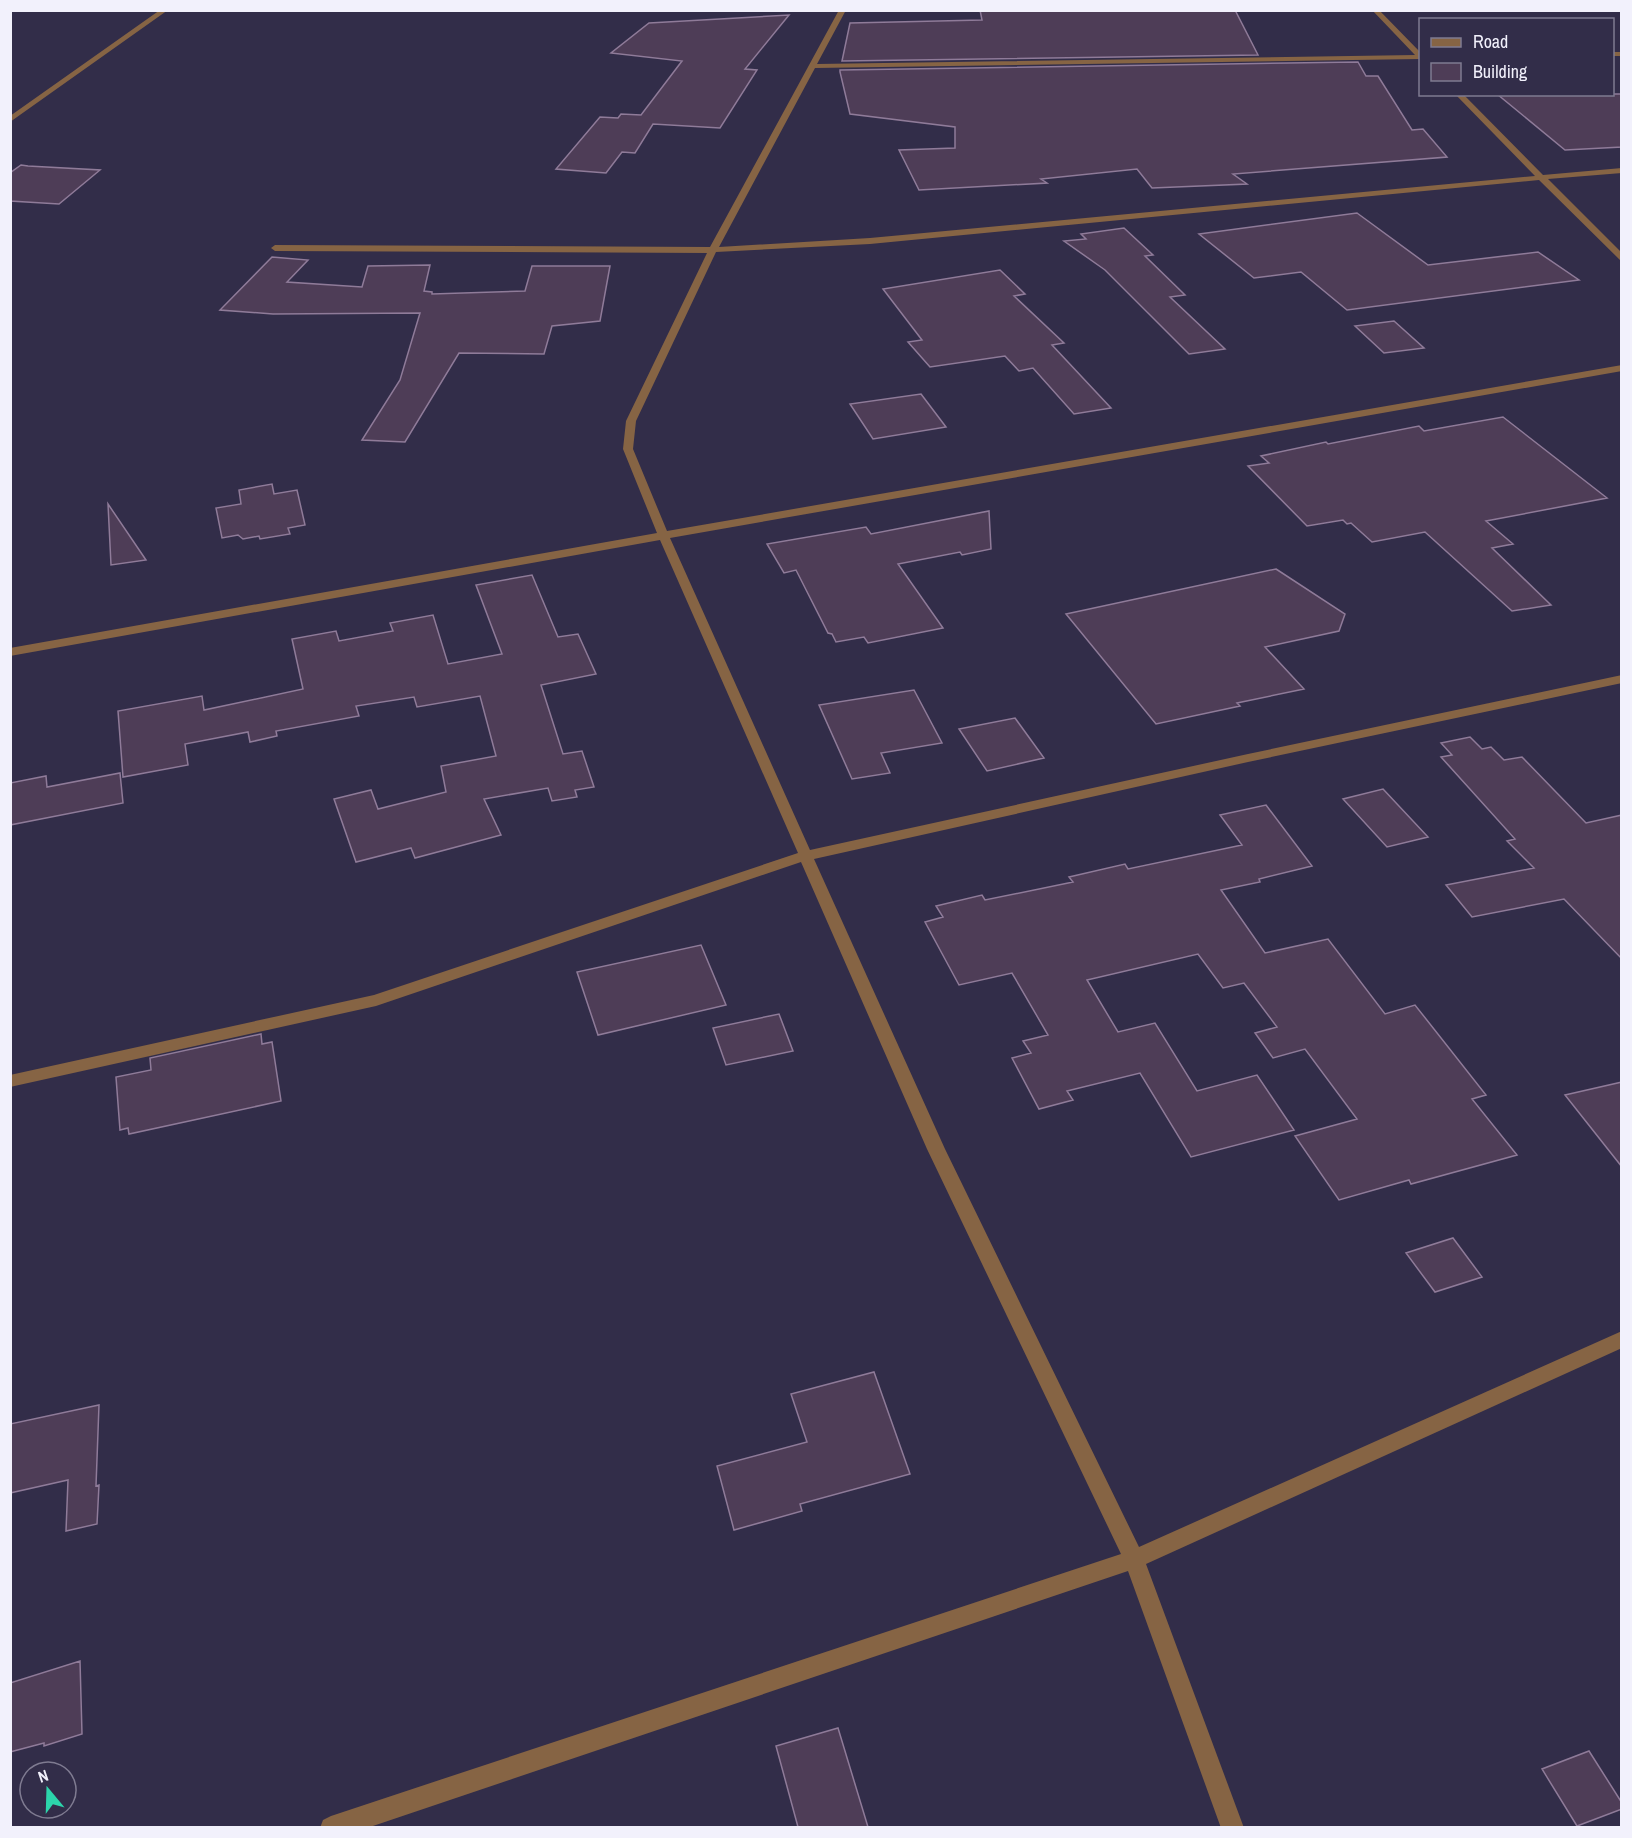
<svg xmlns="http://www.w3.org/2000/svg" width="1632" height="1838" font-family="'Archivo Narrow',sans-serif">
	<rect width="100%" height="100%" fill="#322d49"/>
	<path fill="#4e3d57" stroke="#8f7b99" stroke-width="1.5" d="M980,10H1235L1258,55L842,61L850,23L982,20Z
		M789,15L745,69L757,70L720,128L653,124L635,153L622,152L606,173L556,169L600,117L618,118L621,114L641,115L682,61L611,53L649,23Z
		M1358,62L1366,76H1378L1412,130L1423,129L1447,157L1233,174L1247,184L1152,188L1137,169L1041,179L1047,183L919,190L899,150L955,148V127L850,114L840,72V70Z
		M1497,94H1622V147L1565,150Z
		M21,165L28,166L100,170L59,204L10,201V173Z
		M1357,213L1428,265L1538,252L1579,280L1347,310L1301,272L1254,278L1199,234Z
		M1124,228L1153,255L1145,256L1185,295L1170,297L1225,349L1189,354L1105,270L1064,241L1086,239L1081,234Z
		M272,257L308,260L287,282L362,287L368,266L430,265L424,291L432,292V294L525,291L532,266H610L600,321L552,326L544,354L459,353L405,442L362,440L400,380L420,313L273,314L220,310Z
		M1000,270L1025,294L1014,296L1064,343L1052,345L1111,408L1074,414L1033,368L1019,371L1005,356L930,367L908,342L922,340L883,289Z
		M1394,321L1424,348L1384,353L1355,326Z
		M921,394L946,427L873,439L850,404Z
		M1503,417L1607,498L1486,521L1513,544L1492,548L1551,605L1512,611L1425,532L1372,542L1351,523L1347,524L1343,520L1307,526L1248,466L1269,463L1261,456L1326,442L1328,444L1419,426L1424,431Z
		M272,484L274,494L297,490L305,525L288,528L290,534L260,539L259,536L243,539L238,535L222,538L216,508L241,504L239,490Z
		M108,504L146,560L111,565Z
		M989,511L991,549L962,555L960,552L898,564L943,628L868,643L864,637L836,642L832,634L828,633L796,570L784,573L767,544L866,527L871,534Z
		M1276,569L1345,614L1339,631L1265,647L1304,689L1237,703L1240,706L1156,724L1066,614Z
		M532,575L558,637L578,634L596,674L541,685L563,754L582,751L594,787L575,790L577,797L552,801L548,788L484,799L501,835L415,858L411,848L356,862L334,799L371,790L378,809L446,792L441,766L496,756L480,696L417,707L414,697L356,706L359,716L276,731L277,736L250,742L248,732L185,744L188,765L123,777L118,711L202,696L204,710L303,689L292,639L336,631L339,641L393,631L390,623L433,615L448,664L502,654L476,585Z
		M914,690L942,743L881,753L890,773L852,779L819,705Z
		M1015,718L1044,758L987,771L959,729Z
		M1470,737L1482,749L1491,747L1504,760L1522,757L1586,823L1622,815V959L1564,899L1472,917L1446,885L1534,868L1507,841L1515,839L1441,757L1452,755L1441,743Z
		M120,773L123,803L10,825V783L46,776L47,787Z
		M1383,789L1428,837L1387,847L1343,799Z
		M1266,805L1312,866L1259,879L1260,882L1221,890L1265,953L1328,939L1385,1014L1415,1005L1486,1095L1472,1099L1517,1155L1411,1184L1409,1180L1339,1200L1295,1136L1357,1119L1305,1049L1273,1058L1255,1033L1277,1027L1244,983L1223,988L1198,954L1087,980L1118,1032L1155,1023L1197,1091L1257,1075L1294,1130L1191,1157L1140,1073L1067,1091L1073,1100L1039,1109L1012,1058L1031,1053L1023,1041L1048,1035L1012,973L959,985L925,922L943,917L936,906L982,895L985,900L1073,882L1069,877L1125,864L1128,869L1242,845L1220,815Z
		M701,945L726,1005L598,1035L577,972Z
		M779,1014L793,1051L726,1065L713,1028Z
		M261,1034L262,1044L272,1042L281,1101L129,1134L128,1128L120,1130L116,1077L151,1070L150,1058Z
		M1622,1082V1167L1565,1095Z
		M1453,1238L1482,1277L1435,1292L1406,1253Z
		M874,1372L910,1474L800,1504L802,1511L734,1530L717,1466L807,1442L791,1394Z
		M99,1405L96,1486L99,1485L97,1524L66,1531L68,1480L10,1493V1424Z
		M80,1661L82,1734L44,1746V1743L10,1752V1683Z
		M838,1728L868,1827H798L776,1746Z
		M1589,1751L1622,1803V1809L1577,1826L1542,1769Z"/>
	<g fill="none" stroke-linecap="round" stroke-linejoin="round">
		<path fill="#866444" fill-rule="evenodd" d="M160,10H168L10,122V116Z
			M839,10H846L817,64L1415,55L1372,10H1379L1420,52V59L815,68L719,247L870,238L1535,176L1455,94H1463L1543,175L1622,168V173L1548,179L1622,253V262L1539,180L870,244L716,252L636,421L633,449L667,531L1622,365V371L670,538L810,850L1248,754L1622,675V683L1248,762L814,859L945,1149L1139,1547L1622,1331V1348L1146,1564L1244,1828H1221L1128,1571L367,1828H320L323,1820L331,1816L1121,1554L927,1149L801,862L376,1006L10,1087V1075L374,995L798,853L660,540L10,656V648L657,533L623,449L626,421L707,253L275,251L271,248L275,245L710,247Z
			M1612,52H1622V56H1612Z"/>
	</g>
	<rect width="1632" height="1838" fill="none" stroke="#f2f1fc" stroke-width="24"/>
	<rect x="1419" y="18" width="195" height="78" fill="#322d49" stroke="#7f7b91" stroke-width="1.5"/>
	<rect x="1431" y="38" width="30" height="9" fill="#866444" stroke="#7f7b91" stroke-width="1.5"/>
	<text x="1473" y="48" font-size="18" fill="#f2f1fc">Road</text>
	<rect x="1431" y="63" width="30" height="18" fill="#4e3d57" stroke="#7f7b91" stroke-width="1.5"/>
	<text x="1473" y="78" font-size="18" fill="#f2f1fc">Building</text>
	<g transform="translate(48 1790) rotate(341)"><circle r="28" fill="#322d49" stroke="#7f7b91" stroke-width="1.5"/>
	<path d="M0-4.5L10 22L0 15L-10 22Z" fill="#2cd5ab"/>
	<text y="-9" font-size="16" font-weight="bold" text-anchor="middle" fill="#f2f1fc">N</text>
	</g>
</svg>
